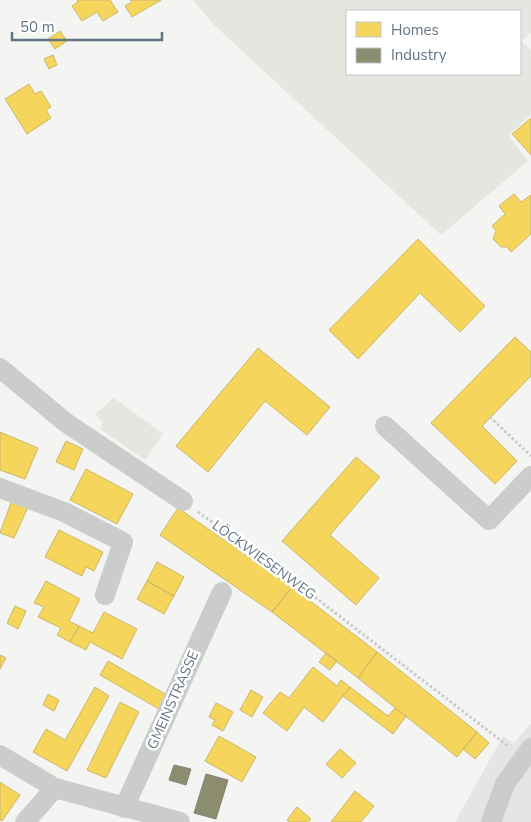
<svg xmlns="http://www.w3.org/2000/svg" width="531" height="822" font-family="'Nunito Sans',sans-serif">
	<rect width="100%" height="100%" fill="#f4f4f2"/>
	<path fill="#e4e5e4" d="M531,723V822H455L503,736L514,743Z"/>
	<path fill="#e3e7e0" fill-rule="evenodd" d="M193,0H531V33L522,41L531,51V115L508,135L528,161L441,235L213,24ZM520,11V74H347V11Z
		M114,398L163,434L145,460L100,429L103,422L95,414Z"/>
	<path fill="#f6d55c" stroke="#cab868" d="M77,0H110L118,12L103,21L97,12L82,21L72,6L78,2Z
		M130,0H161L132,17L125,6L132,2Z
		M60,31L67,41L55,49L48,39Z
		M53,55L57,65L49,69L44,59Z
		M29,84L35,94L41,91L51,107L46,110L51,118L27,134L5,99Z
		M531,118V155L512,134Z
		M514,194L521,202L531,195V234L511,252L507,247H501L493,239L496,231L492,226L505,214L499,206Z
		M418,239L485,306L460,332L420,293L358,359L329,330Z
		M515,337L531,352V376L482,426L517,461L495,484L431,423Z
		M258,348L330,407L307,435L265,401L208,472L176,446Z
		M0,432L38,448L25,479L0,470Z
		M66,441L83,449L74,470L56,462Z
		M356,457L380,477L330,535L379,578L356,605L282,541Z
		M86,469L133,494L117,524L70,500Z
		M12,500L28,507L14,538L0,533Z
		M178,508L292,587L272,612L160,535Z
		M59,530L103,552L94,571L86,567L82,576L45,557Z
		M157,562L184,577L174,596L147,581Z
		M46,581L80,599L69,621L79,626L70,642L57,635L61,628L38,617L44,607L34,603Z
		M147,581L174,596L164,614L137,599Z
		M292,587L377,652L358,678L272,612Z
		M15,606L26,611L18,629L7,623Z
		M104,612L137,629L122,659L90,642L86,650L70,642L79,626L93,633Z
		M377,652L477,732L457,757L358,678Z
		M326,653L337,661L330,670L319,662Z
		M0,655L6,658L0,669Z
		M108,661L167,695L159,709L100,675Z
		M313,667L337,686L341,680L350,687L323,722L304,707L287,731L263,713L280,692L289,698Z
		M95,687L109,696L67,771L33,752L46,729L65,740Z
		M350,687L388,716L395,708L406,716L393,734L343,696Z
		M251,690L263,697L252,717L240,710Z
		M48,694L59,700L54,711L43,705Z
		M120,702L139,712L106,778L87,770Z
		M216,703L233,712L223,731L212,725L215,720L209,717Z
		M477,732L489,743L475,759L463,749Z
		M219,736L256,757L242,782L205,761Z
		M340,749L356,763L342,778L326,764Z
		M0,782L20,795L2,821L0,820Z
		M355,791L374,806L361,822H331Z
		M297,807L311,819L308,822H290L287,820Z"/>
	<path fill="#8c8c6e" stroke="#808574" d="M174,765L191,769L186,785L169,780Z
		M206,774L228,780L216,819L194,813Z"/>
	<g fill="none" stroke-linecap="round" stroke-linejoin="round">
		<path stroke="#cacaca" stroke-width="3" stroke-dasharray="2.5 2.5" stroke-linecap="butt" d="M490,417L531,456
			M198,512L294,581L508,746"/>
		<path stroke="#cbcdcd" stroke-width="20" d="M0,368L65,422L183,501
			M385,426L489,520L531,476
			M0,488L64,512L123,542L105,595
			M0,755L55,788L180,822
			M124,808L222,592
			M25,822L55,788
			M491,822L505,784L531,748"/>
	</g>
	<g text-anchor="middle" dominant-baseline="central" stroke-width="5" stroke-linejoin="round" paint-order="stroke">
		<g font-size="14" fill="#637483" stroke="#fff">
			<text transform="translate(264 560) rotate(36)">LÖCKWIESENWEG</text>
			<text transform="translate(173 700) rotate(-66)">GMEINSTRASSE</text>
		</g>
	</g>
	<rect x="346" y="10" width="175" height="65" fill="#ffffff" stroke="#c1c7cd"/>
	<rect x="356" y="22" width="25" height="15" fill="#f6d55c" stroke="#c1c7cd"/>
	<text x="391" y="35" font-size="15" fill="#637483">Homes</text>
	<rect x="356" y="48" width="25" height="15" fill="#8c8c6e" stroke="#c1c7cd"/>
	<text x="391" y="60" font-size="15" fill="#637483">Industry</text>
	<path d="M12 32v8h150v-8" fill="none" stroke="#637483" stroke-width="2.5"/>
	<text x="20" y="32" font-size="15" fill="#637483" stroke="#ffffff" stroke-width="4" paint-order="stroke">50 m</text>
</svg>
